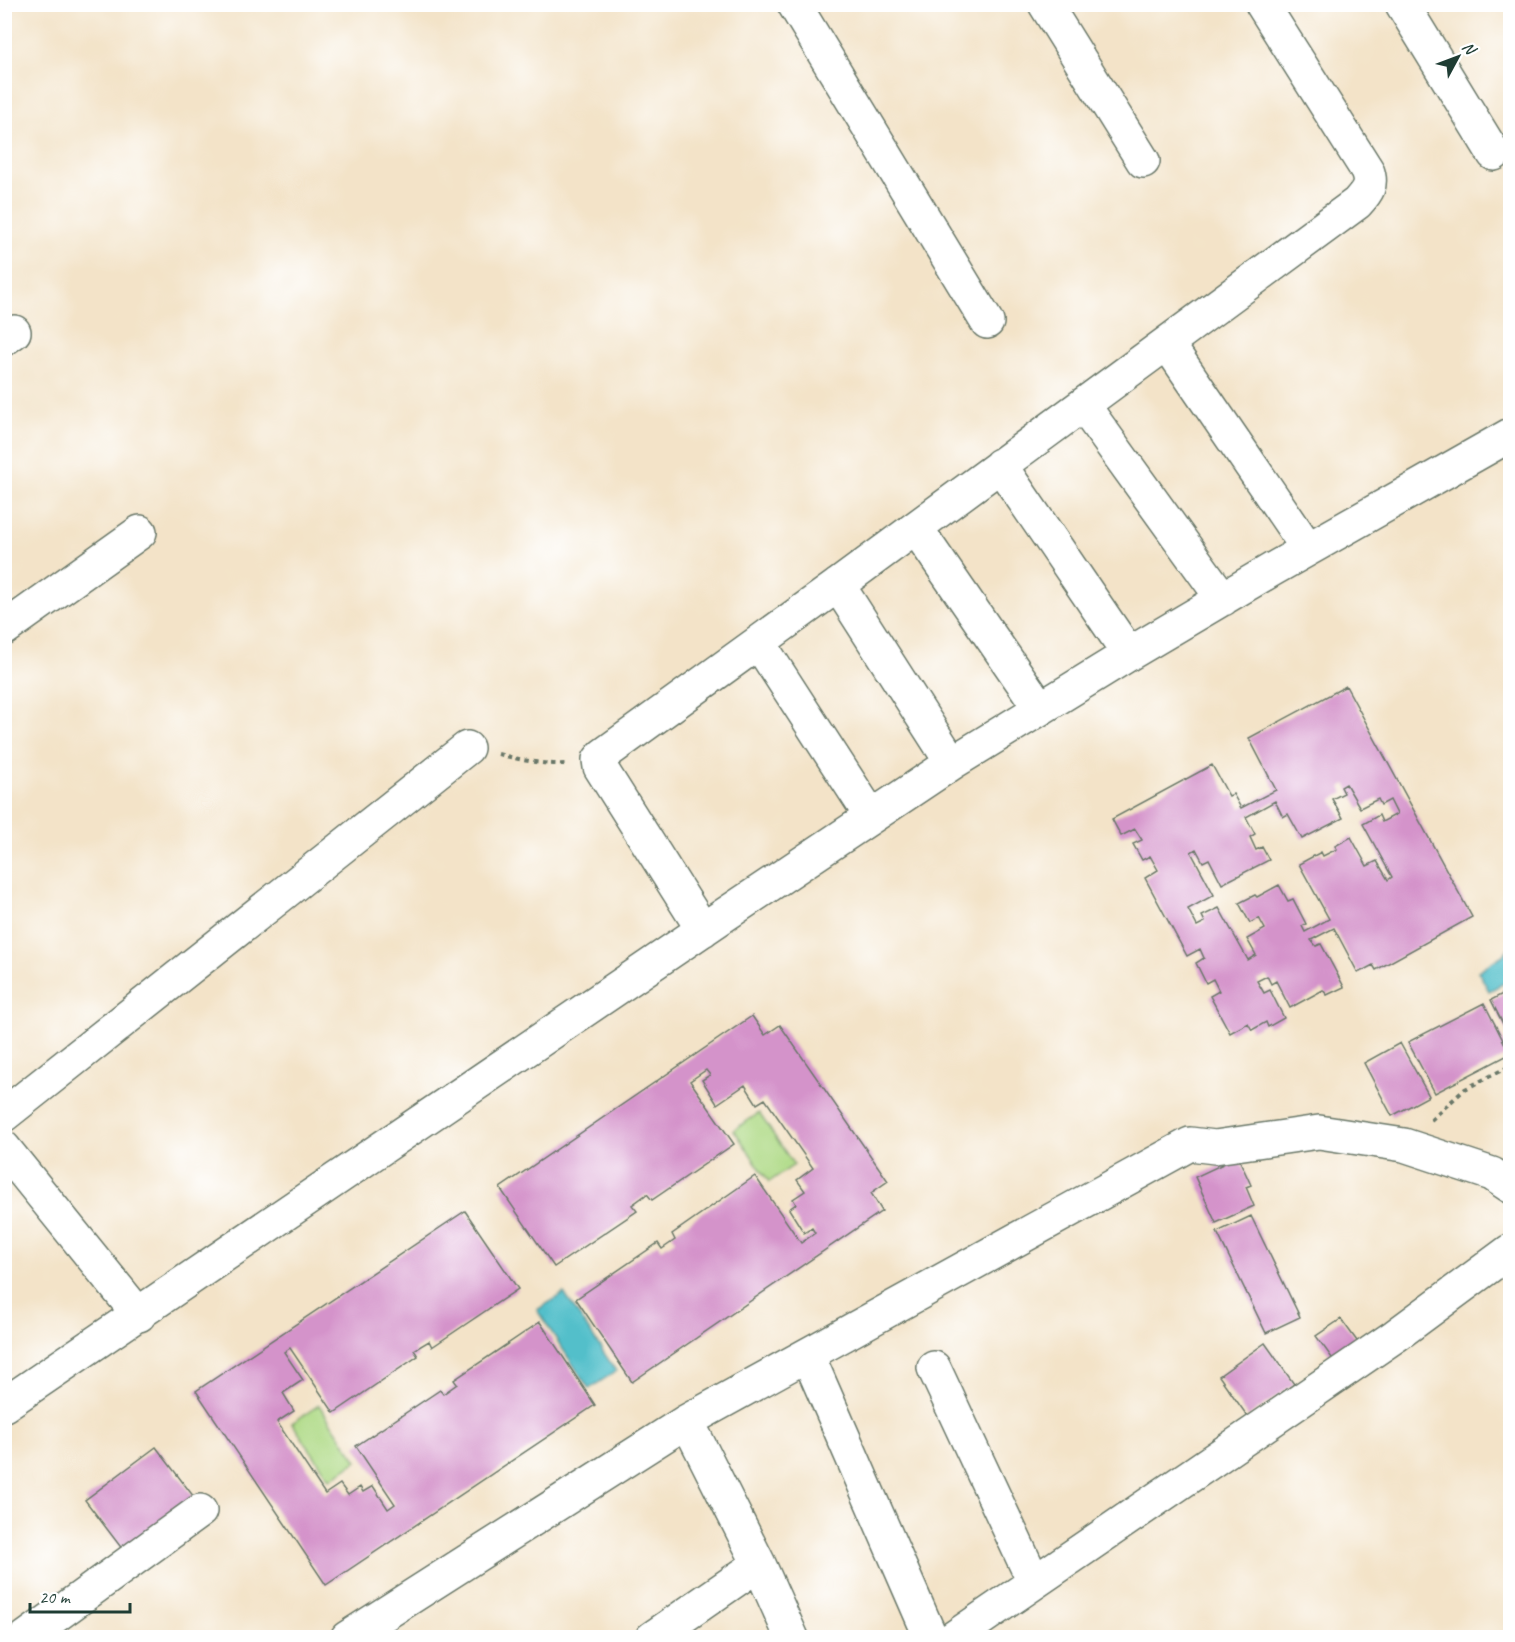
<svg xmlns="http://www.w3.org/2000/svg" width="1515" height="1642" font-family="Caveat,sans-serif">
	<rect width="100%" height="100%" fill="#fff"/>
	<filter id="ink" filterUnits="userSpaceOnUse"><feTurbulence type="fractalNoise" baseFrequency=".0167" numOctaves="2"/><feDisplacementMap in="SourceGraphic" scale="12" xChannelSelector="R" yChannelSelector="G"/><feConvolveMatrix kernelMatrix="1 2 1 2 8 2 1 2 1" color-interpolation-filters="sRGB"/></filter>
	<filter id="wash" filterUnits="userSpaceOnUse"><feTurbulence type="fractalNoise" baseFrequency=".008" numOctaves="4" result="noise"/><feDisplacementMap in="SourceGraphic" scale="24" xChannelSelector="R" yChannelSelector="G"/><feGaussianBlur stdDeviation="1.35" result="paint"/><feColorMatrix in="noise" values="0 0 0 0 0 0 0 0 0 0 0 0 0 0 0 0 0 1.4 0 .05"/><feComposite in="paint" operator="in"/></filter>
	<g filter="url(#wash)">
		<rect width="100%" height="100%" fill="#f3e3c8"/>
		<path fill="#afda86" stroke="#678c5d" stroke-width="1.5" d="M759,1113L794,1165L769,1182L734,1130Z
			M319,1405L357,1461L330,1479L292,1423Z"/>
		<path fill="#52bfca" stroke="#387e7f" stroke-width="1.5" d="M1510,947V980L1489,991L1478,971L1503,955Z
			M564,1293L616,1371L589,1389L537,1310Z"/>
		<g id="blocks">
			<path fill="#d493ca" fill-rule="evenodd" d="M1346,686L1472,917L1376,970L1373,965L1358,973L1334,928L1311,940L1316,946L1321,944L1344,987L1327,995L1323,990L1290,1008L1276,981L1271,984L1267,976L1257,981L1264,993L1270,990L1284,1018L1268,1027L1266,1022L1252,1030L1248,1023L1230,1033L1210,996L1219,991L1213,979L1206,983L1196,963L1204,958L1200,949L1187,956L1145,878L1158,870L1150,856L1142,860L1133,844L1142,840L1135,829L1121,836L1112,819L1212,765L1229,796L1233,794L1241,808L1276,790L1249,738ZM1346,784L1360,808L1378,799L1381,805L1390,800L1397,814L1382,822L1379,815L1363,824L1392,877L1388,880L1377,861L1367,866L1351,837L1335,846L1337,849L1323,856L1321,852L1299,864L1329,919L1305,932L1302,926L1306,924L1293,899L1288,901L1279,885L1257,897L1255,895L1239,903L1250,923L1259,918L1265,929L1247,939L1256,955L1248,960L1219,908L1202,916L1205,922L1197,926L1188,909L1214,895L1191,852L1196,849L1203,862L1209,859L1222,884L1269,860L1262,847L1256,850L1250,837L1255,834L1246,817L1275,801L1283,817L1288,814L1302,839L1343,818L1332,799L1344,793L1341,787Z
				M1510,990V1038L1491,1000Z
				M1484,1003L1510,1054L1435,1093L1408,1042Z
				M752,1016L765,1035L780,1025L888,1181L871,1193L882,1211L632,1382L576,1299L658,1243L662,1249L675,1240L672,1234L755,1176L801,1243L815,1233L812,1228L804,1233L789,1209L796,1204L793,1199L805,1191L797,1180L813,1168L765,1099L757,1104L745,1085L717,1104L702,1080L710,1075L706,1070L690,1081L734,1144L652,1200L647,1194L632,1205L637,1211L554,1267L500,1188Z
				M1400,1043L1429,1096L1392,1116L1364,1063Z
				M1238,1157L1251,1185L1246,1187L1254,1206L1216,1223L1195,1177Z
				M465,1211L518,1289L432,1347L429,1341L414,1350L418,1356L334,1413L290,1348L284,1352L303,1380L283,1393L294,1411L277,1422L325,1494L340,1484L348,1495L360,1487L363,1492L373,1486L388,1509L395,1504L356,1446L440,1390L443,1394L457,1384L454,1380L540,1322L595,1405L326,1585L196,1391Z
				M1251,1216L1300,1317L1266,1333L1217,1232Z
				M1341,1319L1365,1352L1340,1369L1316,1336Z
				M1265,1343L1294,1384L1248,1417L1219,1376Z
				M156,1447L194,1497L123,1550L85,1500Z"/>
		</g>
	</g>
	<g filter="url(#ink)">
		<use href="#blocks" fill-opacity="0" stroke="#697768" stroke-width="1.5"/>
		<g fill="none" stroke-linecap="round" stroke-linejoin="round">
			<defs>
				<path id="minor" d="M794,4L987,322
					M1045,4L1143,161
					M1402,4L1494,154
					M4,339L14,332
					M1167,343L1308,549
					M1083,405L1223,599
					M1000,465L1129,654
					M916,528L1040,708
					M838,585L952,763
					M4,629L140,532
					M759,643L871,816
					M703,930L600,767L599,760L603,755L838,585L1357,203C1367,192 1373,185 1367,170L1262,4
					M4,1115L467,748
					M4,1148L139,1315
					M808,1356L931,1638
					M934,1368L1034,1582
					M4,1405L723,916L952,763L1129,654L1273,569L1510,435
					M687,1421L759,1564L792,1638
					M25,1638L200,1511
					M347,1638L687,1421L1190,1144L1215,1147L1319,1132L1404,1145L1492,1174L1510,1186
					M652,1638L759,1564
					M953,1638L1395,1336L1510,1251"/>
			</defs>
			<use href="#minor" stroke="#697768" stroke-width="36"/>
			<path stroke="#697768" stroke-width="4" stroke-dasharray="4.5 4.5" stroke-linecap="butt" d="M498,754C521,760 543,765 567,764
				M1431,1120L1465,1089L1510,1066"/>
			<use href="#minor" stroke="#fff" stroke-width="33"/>
		</g>
	</g>
	<rect width="1515" height="1642" fill="none" stroke="#fff" stroke-width="24"/>
	<g transform="translate(1458 57) rotate(49)" stroke="#ffffff" stroke-width="4.5" paint-order="stroke">
	<path d="M0-4.5L10 22L0 15L-10 22Z" fill="#1f3d34"/>
	<text y="-9" font-size="16" font-weight="bold" text-anchor="middle" fill="#1f3d34">N</text>
	</g>
	<path d="M30 1603v9h100v-9" fill="none" stroke="#1f3d34" stroke-width="3"/>
	<text x="39" y="1603" font-size="18" fill="#1f3d34" stroke="#ffffff" stroke-width="4.5" paint-order="stroke">20 m</text>
</svg>
